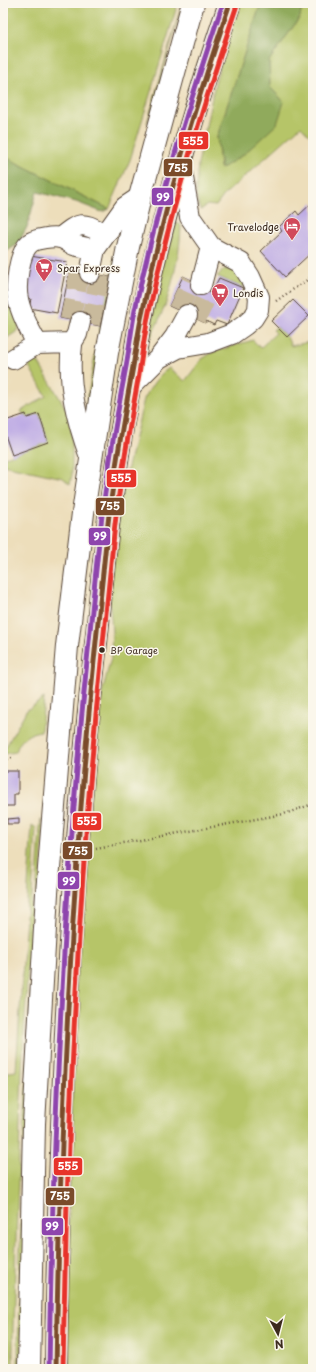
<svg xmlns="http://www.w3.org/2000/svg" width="316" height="1372" font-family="'Playpen Sans',sans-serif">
	<rect width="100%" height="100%" fill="#fbf7ec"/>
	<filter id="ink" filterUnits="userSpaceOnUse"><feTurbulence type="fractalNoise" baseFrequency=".025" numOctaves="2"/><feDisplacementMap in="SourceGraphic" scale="8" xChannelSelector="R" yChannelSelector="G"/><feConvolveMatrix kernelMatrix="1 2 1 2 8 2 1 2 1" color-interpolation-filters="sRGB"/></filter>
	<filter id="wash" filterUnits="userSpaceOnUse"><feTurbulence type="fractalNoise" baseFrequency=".012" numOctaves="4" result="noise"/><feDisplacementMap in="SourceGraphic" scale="16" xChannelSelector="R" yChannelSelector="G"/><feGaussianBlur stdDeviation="0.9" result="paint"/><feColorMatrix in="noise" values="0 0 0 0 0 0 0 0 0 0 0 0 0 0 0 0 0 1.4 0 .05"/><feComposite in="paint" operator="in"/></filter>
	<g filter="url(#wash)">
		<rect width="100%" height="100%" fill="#eddebb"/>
		<path fill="#b6c568" stroke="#787843" d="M3,3H178L130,160L109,209L3,156Z
			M182,3L155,102L147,123Z
			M238,3H261L217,137L220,168L284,102L270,87L269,61L300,17L302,3H313V139L301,126L225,194L216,206L207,205L201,210L197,200L196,188L198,164L215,83Z
			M176,223H179L181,226C180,252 174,278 166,303C162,314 156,326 151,337L149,335L161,266L173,225Z
			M120,233L123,234L89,401L88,407H86L99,332Z
			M225,269H232L238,271L245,282L243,288L217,276Z
			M3,285L8,289L19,326L16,332L7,338C0,325 10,318 3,307Z
			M277,327L287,337L291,346L313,341V1369H64L76,980L97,712L111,658L112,632L109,593L121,497L144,399C151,387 157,376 169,368L185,381L202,359L213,352L253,340L260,348L276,333L273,330Z
			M34,360L38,362L68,412L71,430L72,445V475L70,484L63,478L3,465V458L48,442L39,414L27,418L26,414L24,415L21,411L46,396L29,366L30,363Z
			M44,698L41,731C29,732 19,740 16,752L3,754V752L26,711Z
			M41,819L43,829L21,1369H18C19,1188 30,1008 40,827Z
			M32,825L36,828L22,1069L13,1326V1369H3V1073L16,1071Z"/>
		<path fill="#90aa5c" stroke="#666a3d" d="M261,3H302L300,17L269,61L270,87L284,102L277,124L243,155L221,169L217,137Z
			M3,156L109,209L102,212L76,202L37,192L27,227L18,244L3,254Z"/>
		<g id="blocks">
			<path fill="#bba8e4" d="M313,202V251L285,277L261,251L282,231L279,227L281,225L296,211L299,215Z
				M30,256L67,262L57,313L29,308L31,299L22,297Z
				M70,269L110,277L100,326L60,318Z
				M183,276L213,290L219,278L243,288L227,325L216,321L214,325L206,321L205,323L169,306Z
				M293,300L309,316L287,337L271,321Z
				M26,414L27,418L39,414L48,442L12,455L3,429V426L6,425L5,421Z
				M3,771H18V794H14V806H3Z
				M19,818V824H7V819Z"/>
		</g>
	</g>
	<g filter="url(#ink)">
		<use href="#blocks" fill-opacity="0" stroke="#564536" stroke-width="1"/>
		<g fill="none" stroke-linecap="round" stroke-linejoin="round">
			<path stroke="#c9ba9c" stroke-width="20" stroke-dasharray="20 10" stroke-linecap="butt" d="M178,310L192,280
				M196,319L210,289
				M70,320L80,271
				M90,324L100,275"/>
			<defs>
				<path id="minor" d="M180,161L190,217L211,247L201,285
					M60,238C82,220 82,223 106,234
					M90,273L95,249L125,207L140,197
					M80,322C79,326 78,330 77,334C75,338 72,341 72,345C67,384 77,421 90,457
					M37,344C30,330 21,315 18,299C15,286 19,252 30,243C35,239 54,236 60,238C65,239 70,243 74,245C80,247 88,248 95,249
					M159,358L178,348L208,343L232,334L245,325L253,318L258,310L259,297L250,277L241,263L211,247
					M13,359L37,344L72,343
					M129,388L159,358L175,337L187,315"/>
				<path id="highway" d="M29,1369L34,1124L47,893L67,646L83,513L107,353L128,247L140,197L193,3
					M56,1369C59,1123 70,878 97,634C102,583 106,532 114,482C119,445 125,409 132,372C136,349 139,326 144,304C167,202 196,102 230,3"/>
			</defs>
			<use href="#minor" stroke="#564536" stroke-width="22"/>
			<use href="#highway" stroke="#564536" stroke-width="24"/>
			<path stroke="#564536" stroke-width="2.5" stroke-dasharray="1 3" stroke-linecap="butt" d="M276,301L313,276
				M3,759L13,758
				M96,848L284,814L313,804"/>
			<use href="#minor" stroke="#fff" stroke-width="20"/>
			<use href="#highway" stroke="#fff" stroke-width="22"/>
			<defs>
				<path id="bus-1" d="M56,1369C60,1133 70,897 94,661C99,615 103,569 108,523C114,472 123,422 132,372C136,351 138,331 143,310C164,206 196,104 230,3"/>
				<path id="bus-2" d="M63,1369C67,1133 77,897 101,663C106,616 110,570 115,524C121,474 130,424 139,374C142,353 145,332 149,312C171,208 203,106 237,5"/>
				<path id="bus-3" d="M49,1369C53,1132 63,897 87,661C92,613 96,564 102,516C108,468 116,420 125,372C129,352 131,331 135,310C157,206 189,104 223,3"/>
			</defs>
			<use href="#bus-1" stroke="#fbf7ec" stroke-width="8"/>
			<use href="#bus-2" stroke="#fbf7ec" stroke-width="8"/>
			<use href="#bus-3" stroke="#fbf7ec" stroke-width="8"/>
			<use href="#bus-1" stroke="#7a4b2a" stroke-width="5"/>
			<use href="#bus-2" stroke="#e7332a" stroke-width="5"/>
			<use href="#bus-3" stroke="#8e44ad" stroke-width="5"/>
		</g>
	</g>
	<defs>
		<symbol id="hotel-pin" viewBox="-11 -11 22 30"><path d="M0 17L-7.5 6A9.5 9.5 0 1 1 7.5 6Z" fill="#d1495b" stroke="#fbf7ec"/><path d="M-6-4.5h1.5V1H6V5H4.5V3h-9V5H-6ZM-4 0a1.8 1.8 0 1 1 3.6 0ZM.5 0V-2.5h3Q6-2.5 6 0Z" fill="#fff"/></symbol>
		<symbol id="supermarket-pin" viewBox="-11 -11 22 30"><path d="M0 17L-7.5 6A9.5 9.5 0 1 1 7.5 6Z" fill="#d1495b" stroke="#fbf7ec"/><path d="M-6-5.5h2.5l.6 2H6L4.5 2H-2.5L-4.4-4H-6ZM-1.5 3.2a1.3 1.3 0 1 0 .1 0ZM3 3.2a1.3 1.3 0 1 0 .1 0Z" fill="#fff"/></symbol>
	</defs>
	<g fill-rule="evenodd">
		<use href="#hotel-pin" x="282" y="216" width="20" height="27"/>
		<use href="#supermarket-pin" x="34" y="257" width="20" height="27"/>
		<use href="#supermarket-pin" x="210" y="282" width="20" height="27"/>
	</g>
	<circle fill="#3b2a1e" stroke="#fbf7ec" stroke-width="1.5" cx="102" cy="650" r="3.5"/>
	<g text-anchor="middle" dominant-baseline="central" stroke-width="3" stroke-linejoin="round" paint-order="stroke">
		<g font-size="9" fill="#3b2a1e" stroke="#fbf7ec" text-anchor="start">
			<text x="110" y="650">BP Garage</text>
		</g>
		<g font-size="10" fill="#3b2a1e" stroke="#fbf7ec" text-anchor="start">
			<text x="279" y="226" text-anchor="end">Travelodge</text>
			<text x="57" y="267">Spar Express</text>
			<text x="233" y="292">Londis</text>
		</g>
	</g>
	<g stroke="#fbf7ec" stroke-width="1.5">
		<rect x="178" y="131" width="31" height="19" rx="4" fill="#e7332a"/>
		<rect x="163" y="158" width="30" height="19" rx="4" fill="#7a4b2a"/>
		<rect x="151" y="187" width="23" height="19" rx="4" fill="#8e44ad"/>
		<rect x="106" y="469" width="31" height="19" rx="4" fill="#e7332a"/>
		<rect x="95" y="497" width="30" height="19" rx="4" fill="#7a4b2a"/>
		<rect x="88" y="527" width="23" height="19" rx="4" fill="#8e44ad"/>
		<rect x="72" y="812" width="30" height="19" rx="4" fill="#e7332a"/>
		<rect x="62" y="841" width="31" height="19" rx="4" fill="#7a4b2a"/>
		<rect x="57" y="871" width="23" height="19" rx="4" fill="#8e44ad"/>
		<rect x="53" y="1157" width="30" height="19" rx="4" fill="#e7332a"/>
		<rect x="45" y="1187" width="30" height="19" rx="4" fill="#7a4b2a"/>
		<rect x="41" y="1217" width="23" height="19" rx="4" fill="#8e44ad"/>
	</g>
	<g font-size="11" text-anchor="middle" font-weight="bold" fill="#fff">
		<text x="193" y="145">555</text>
		<text x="178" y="172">755</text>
		<text x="163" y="201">99</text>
		<text x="121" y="482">555</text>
		<text x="110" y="510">755</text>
		<text x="100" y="540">99</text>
		<text x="87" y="825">555</text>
		<text x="78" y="855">755</text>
		<text x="69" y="885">99</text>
		<text x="68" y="1170">555</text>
		<text x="60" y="1200">755</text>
		<text x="52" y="1230">99</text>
	</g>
	<rect width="316" height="1372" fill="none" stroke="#fbf7ec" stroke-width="16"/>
	<g transform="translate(278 1334) rotate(173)" stroke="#fbf7ec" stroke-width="3" paint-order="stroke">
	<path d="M0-3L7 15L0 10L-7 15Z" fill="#3b2a1e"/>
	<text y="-6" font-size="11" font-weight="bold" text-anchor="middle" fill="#3b2a1e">N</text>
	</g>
</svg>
